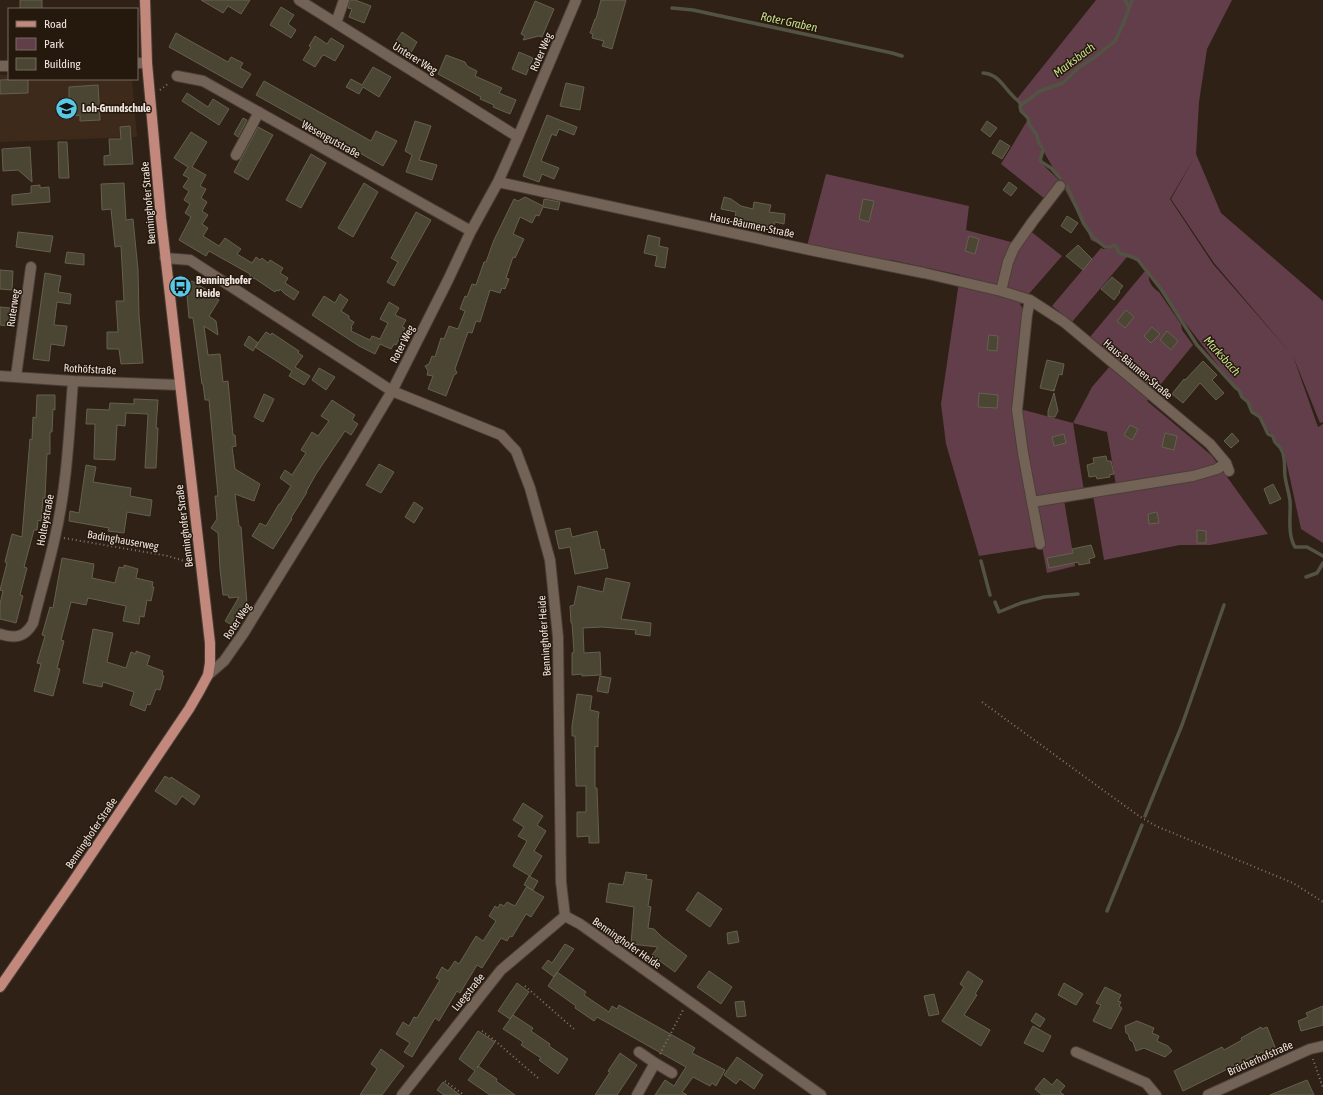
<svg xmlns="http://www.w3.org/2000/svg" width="1323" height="1095" font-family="'Asap Condensed',sans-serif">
	<rect width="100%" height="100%" fill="#2f2116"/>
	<path fill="#3d2a1a" d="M0,75H9V79H132L137,137L0,142Z"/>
	<path fill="#623e4a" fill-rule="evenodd" d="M1096,0H1232L1207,49L1199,102L1196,154L1221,213L1323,301V422L1320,423L1293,356L1214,263L1171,199L1194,158L1170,199L1213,264L1293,356L1318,427L1323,424V543L1301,529L1284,451L1149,276C1148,283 1154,289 1159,292L1181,324L1182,330L1193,345L1147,401L1196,442L1212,456L1268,534L1210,545H1180L1104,560L1093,495L1117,491L1107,432L1073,423L1084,491L1064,500L1075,566L1047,573L1042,546L979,556L946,444L941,404L960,275L891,260L889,264L807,246L826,174L969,206L966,230L1011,242L1017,245L1029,230L1062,256L1020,304L1025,313L1020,409L1073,423L1092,387L1116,359L1090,337L1145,271L1139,262L1127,257L1072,322L1052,306L1101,248L1103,249H1109L1091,240L1087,230L1082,224L1077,212L1060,180L1045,199L1001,164L1027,121V118L1016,100ZM1037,140L1060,180H1059L1039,161L1042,153Z"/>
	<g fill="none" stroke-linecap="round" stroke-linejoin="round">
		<path stroke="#525343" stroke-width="3.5" d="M1125,0L1129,8
			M672,8L693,10L892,53L902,56
			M983,73C998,74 1003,86 1012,95C1015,99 1019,101 1022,104
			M1060,178L1051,168L1040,161L1043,150L1038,141L1037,135L1029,124L1028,118L1021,111L1020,106L1040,91L1063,83L1078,68L1095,57L1115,41L1124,22L1132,0
			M1067,186L1084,224L1093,237L1105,247H1110L1114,245L1116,246L1119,253L1133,257L1138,260L1161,289L1197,345L1236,388L1239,390L1242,397L1248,402L1252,412L1260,417L1268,434C1275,437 1272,435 1275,442C1276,444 1280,446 1281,449C1286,456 1284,468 1285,476C1286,484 1289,493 1290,501C1291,515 1287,534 1295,547H1307L1323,556
			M981,561L990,595
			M1306,577L1317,573L1323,563
			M995,602L999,612L1021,603L1044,597L1078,594
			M1145,816L1182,725L1224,605
			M1107,911L1142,825"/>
	</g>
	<path fill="#4b4533" stroke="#66604e" d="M20,0H42V9H20Z
		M201,0H250L241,14L228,6L223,13Z
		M350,0H355L371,6L364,23L349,17L352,9L348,8Z
		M601,0H626L612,49L602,46L604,41L592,38L593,34L590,33L595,19H596Z
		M535,1L554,9L542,37L539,36L523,40L525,36L521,34Z
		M281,7L294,15L288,24L296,30L291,38L270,25Z
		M402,32L417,42L409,56L393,46Z
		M176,33L228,62L231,57L243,63L240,68L251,74L242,88L169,47Z
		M315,36L327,44L331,38L344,46L335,61L324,55L322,56L315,67L303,60L311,47L309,46Z
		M519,52L533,58L526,75L512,69Z
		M446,55L465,62L467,66L477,71L475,76L502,88L499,93L516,100L510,114L493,107L494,105L480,99L481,97L438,74Z
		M373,67L391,77L379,97L363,87L359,94L346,87L351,79L362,85Z
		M28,79V93L0,94V80Z
		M264,81L371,141L376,131L397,141L383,166L256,95Z
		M566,83L584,87L580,110L560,106Z
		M98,85L100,120L80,121V115L76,116L74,99H69V87Z
		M187,93L208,107L213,99L229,109L219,125L182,101Z
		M547,115L577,127L574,135L559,129L556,136L552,134L541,161L559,168L554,179L542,174L539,182L523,176Z
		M243,118L247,120L238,137L234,134Z
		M415,121L431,126L419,160L437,165L432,180L406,172L412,155L405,151Z
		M987,121L997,128L990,137L981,130Z
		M130,126L133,164L104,165V156L110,155L109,139H121L120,127Z
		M258,127L273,135L248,180L234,172Z
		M191,132L207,142L192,167L206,175L200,186L206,189L201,198L207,202L202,211L208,215L202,224L208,228L203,236L219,246L225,238L241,249L237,254L252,263L256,257L260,260L262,258L268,263L270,260L283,268L280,273L288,278L285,283L299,292L294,300L285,294L280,289L279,291L276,290L275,292L254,278L250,280V274L209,251L206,256L179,240L191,217L185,213L190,204L184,200L189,191L183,187L189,178L183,175L188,167L174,158Z
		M1000,140L1010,146L1002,159L992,153Z
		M58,142H67L69,178H59Z
		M30,147L32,182L18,170L3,171L2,149Z
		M311,154L326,163L301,208L286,200Z
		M1009,182L1017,188L1011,196L1003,190Z
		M124,183L126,220L133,219L138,270L139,315L143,363L121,364L119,349H107V332H118L116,301H124L121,246L115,247L111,209L102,210L101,184Z
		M364,183L378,192L353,237L338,228Z
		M40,185V188L49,187L50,202L12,205V195L31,193V186Z
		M525,197L543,206L544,199L560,202L558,210L543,207L539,216L536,215L532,223L520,217L513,234L524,239L515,258L513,257L506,278L509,279L505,289L502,288L500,293L490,290L480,322L476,321L472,333L468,332L455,369L457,373L454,375L446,396L428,389L433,376L427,375L428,371L425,366L429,364L432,356L435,357L441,338L444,339L449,326L458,329L465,311L460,309L465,296L467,297L472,284L476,285L484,262H486L494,240L514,199L518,201Z
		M724,197L731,199L741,206L753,209L754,202L771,205L769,212L785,214L784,224L775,222L773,229L734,222L736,212L721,209Z
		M863,199L874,201L869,222L859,219Z
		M416,212L431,220L394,286L387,282L398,262L391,258Z
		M1067,216L1078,223L1071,233L1061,226Z
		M18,232L53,236L50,252L16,247Z
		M648,235L660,238L659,246L668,248L665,268L655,266L657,256L644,253Z
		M969,236L979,239L975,254L965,251Z
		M1078,245L1092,259L1083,270L1066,256Z
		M67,252L84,254V265L65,263Z
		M0,270L13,271L12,290L0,289Z
		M45,273L61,276L58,292L71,294L70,304L57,302L54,325L67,326L64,346L51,344L49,361L33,359Z
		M1112,277L1123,286L1119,291L1120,292L1114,300L1101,289Z
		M192,281L215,295L214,297L219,300L209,316L216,321L218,335L204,326L208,355L220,354L223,382L228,381L233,435H235L236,446L232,447L235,469L260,484L254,501L235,494L239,526L241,527L247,604L233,626L225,621L239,597L229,598L228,595H223L220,569L218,533L211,528L217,519L215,496H218L209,400H205L203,384H202L193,318H189L186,284Z
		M340,294L348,300L341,311L349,316V319L354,322L351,327L352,328L351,331L370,340L372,336L380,339L388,323L380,319L389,302L399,308L395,315L406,320L402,327L405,328L396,345L394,344L391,349L380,344L375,354L359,346L312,315L324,296L335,303Z
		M0,307L10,308L8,326L0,325Z
		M1126,310L1134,317L1125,328L1117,321Z
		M1152,327L1160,334L1151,343L1144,336Z
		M1167,331L1178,341L1171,350L1160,340Z
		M266,332L271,335L272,333L299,351L298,353L303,356L295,367L310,376L304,385L289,376L292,371L255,347Z
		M989,335L998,336L997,351L987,350Z
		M249,336L258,343L253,351L244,345Z
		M1047,360L1064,364L1062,375L1059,374L1054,391L1053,389L1054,391L1040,388Z
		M1203,361L1217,375L1212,380L1224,393L1216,400L1200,383L1183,403L1172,394L1184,379L1185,380Z
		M319,368L335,377L326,390L312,380Z
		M979,393L998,395L997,408L978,407Z
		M1054,393L1058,411L1055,417H1052L1048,416V411Z
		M264,394L274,399L263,422L254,417Z
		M37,395H55V410L53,409L52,432H50V454H47L45,498H43L41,521L38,520L37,530H34L24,567L27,568L20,595L23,596L16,623L0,619V604L3,591L0,590L7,563L5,562L12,534L22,537L30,439L32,440L33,417L36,418Z
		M134,399L158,400L156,428H158L156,468H145L148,414L126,413L125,426L117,425L115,460L94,459L95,424H86L87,409L109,410L110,403L134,404Z
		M332,400L355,415L352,420L358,424L351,435L345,431L316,474L306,492H307L294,513L291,518L292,519L273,549L252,536L260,523L266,526L279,504H280L291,486L280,478L285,470L292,475L306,453L301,450L312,432L318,436L329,421L321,416Z
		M1130,425L1138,429L1132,440L1124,435Z
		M1165,433L1177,436L1174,450L1162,447Z
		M1232,433L1239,441L1231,448L1224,441Z
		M1064,434L1066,443L1054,446L1052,437Z
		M1106,456L1107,461H1111L1114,474L1109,475L1110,477L1097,479L1096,476L1089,477L1087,465L1094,463L1093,458Z
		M379,464L394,472L381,493L366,485Z
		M86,465L96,467L93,482L131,488L130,496L152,500L150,516L127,512L124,533L108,531L109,528L69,521L70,511L79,513Z
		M1273,484L1281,499L1270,504L1264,489Z
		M414,502L423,508L414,523L405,517Z
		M1157,512L1159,523L1149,524L1148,514Z
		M570,528L572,537L597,531L601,550L604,549L608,568L575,574L570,547L559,549L555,531Z
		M1197,530L1206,531V543H1197Z
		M1091,545L1095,557L1089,559L1090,563L1079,565L1078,562L1049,568L1047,558L1073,553L1072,549Z
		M62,558L94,564L92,578L115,583L119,567L124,568V565L138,569L136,578L153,582L152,587H154L151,601L147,600L144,617L140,616L139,624L123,621L126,606L88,598L86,605L71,602L61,640L64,641L57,668L60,669L53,696L34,691L41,664L37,663L45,636L42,635L50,607L53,608Z
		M606,578L630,583L621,619L651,623L650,636L635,634L636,630L625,629L602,627L583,628L584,653L600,652L601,675L582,676V674L572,675V653L574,652L572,623H571L570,606L574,605L578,586L603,592Z
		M93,629L113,633L107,662L126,668L131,652L136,654V651L150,656L147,665L163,671L162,675L164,676L160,690L156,689L150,705L147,704L145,711L130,705L134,692L103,682L102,687L83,683Z
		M600,676L611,678L608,693L597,691Z
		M577,694L592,696L590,710L599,712L598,719V747L595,746V788H597L599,843H589V836L577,837V812H586V786H576L575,736H572V726Z
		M165,776L170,779L171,777L200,796L194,805L182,796L176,805L155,791Z
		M523,803L543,816L537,825L546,831L534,851L542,856L530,876L513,866L527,841L518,836L524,827L513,820Z
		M626,872L647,875L646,879L652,880L648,906L651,907L648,928L654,929L662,937L687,956L675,972L652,955L658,947L631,944L634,907L606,902L609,883L623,885Z
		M529,876L538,881L533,890L527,887L544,897L531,917L526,914L512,937L510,936L507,941L501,938L482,968L477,965L460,993L457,991L439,1021L435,1018L412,1057L404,1052L410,1043L396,1034L403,1022L409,1026L414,1017L417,1018L440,980L436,978L442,967L448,971L455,961L459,964L476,936L483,941L496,921L489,916L495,906L498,908L500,904L504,906L507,902L515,906L527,886L524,885Z
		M698,892L722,909L710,927L686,910Z
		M737,931L739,942L728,944L727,933Z
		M565,944L574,949L554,977L542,968L548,960L552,963Z
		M709,971L732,987L721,1004L697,987Z
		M968,971L983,981L975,994L977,995L964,1015L990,1030L981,1046L942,1021L964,987L960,984Z
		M557,972L586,992L584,995L609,1012L612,1006L617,1009L619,1005L695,1048L692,1053L725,1070L716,1086L712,1083L710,1086L693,1077L682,1092L687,1095H655L665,1080L674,1086L686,1067L597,1017L594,1021L575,1008L576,1006L548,986Z
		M517,983L529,992L510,1019L498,1011Z
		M1064,983L1083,994L1076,1005L1058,995Z
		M1105,987L1121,995L1118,1001L1121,1002L1119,1006L1122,1008L1111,1029L1093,1021L1101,1005L1096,1003Z
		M934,994L939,1014L929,1016L924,996Z
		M744,1001L746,1016L737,1017L735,1002Z
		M1323,1006V1025L1301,1031L1298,1021L1308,1017L1306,1013Z
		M1036,1013L1045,1019L1040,1027L1031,1021Z
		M513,1015L533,1028L531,1031L550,1044L549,1046L568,1059L558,1074L539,1060L541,1058L521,1045L523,1042L503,1029Z
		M1137,1021L1154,1028L1152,1033L1159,1036L1157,1041L1168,1046L1172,1051L1165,1057L1144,1048L1136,1051L1133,1042L1130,1040L1128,1034L1126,1033L1125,1026Z
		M1033,1026L1051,1036L1043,1052L1024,1043Z
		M1261,1027L1262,1029L1267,1027L1277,1052L1264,1057L1262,1052L1183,1091L1174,1071L1222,1047L1224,1050L1242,1040L1241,1038Z
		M478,1031L495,1042L484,1058L477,1068L478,1066L497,1079L496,1081L515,1095H490L468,1080L475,1071L459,1059Z
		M381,1049L404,1066L382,1095H360L377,1069L371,1064Z
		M620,1053L637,1065L617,1095H595L610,1072L608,1071Z
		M737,1057L763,1075L754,1089L740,1079L736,1084L724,1075Z
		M1044,1078L1052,1085L1057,1079L1065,1086L1060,1092L1064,1095H1042L1035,1089Z
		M1307,1080L1314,1095H1270Z
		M443,1082L460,1095H444L437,1090Z"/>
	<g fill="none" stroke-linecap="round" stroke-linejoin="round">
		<defs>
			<path id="minor" d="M299,0L518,137
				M336,23L344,0
				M137,63H147
				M0,66H9
				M177,76L203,81L471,231
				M236,155L259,112
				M498,182L810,250L924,273L1001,291L1030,300L1064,322L1210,444L1226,463L1229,471
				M165,258L190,260L392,391L501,435L516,451L530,488L550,560L558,637L561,882L565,916
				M1001,291L1008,262L1014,248L1033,221L1060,186
				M1030,300L1027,315L1017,410L1023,453L1032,502L1193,476L1217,469L1226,463
				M0,376L73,381L180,385
				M16,376L31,267
				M1032,502L1040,544
				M0,634C16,639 25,637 33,623C40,594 49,565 55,537C67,486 69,433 73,381
				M208,675L224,661L243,634L350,461L392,391L448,280L471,231L498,182L518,137L576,0
				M565,916L580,924L821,1095
				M639,1052L655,1063L672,1073
				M1076,1052L1146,1083L1156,1095
				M402,1095L501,970L565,916
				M637,1095L655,1063
				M1208,1095L1310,1049L1323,1046"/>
			<path id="major" d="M0,987L72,883L189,709L200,690L208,675L210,663V643L161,218L147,63L145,0"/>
		</defs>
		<use href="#minor" stroke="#4b3f37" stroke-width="12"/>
		<use href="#major" stroke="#4b3f37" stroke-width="12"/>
		<path stroke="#82766d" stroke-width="2" stroke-dasharray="1 3" stroke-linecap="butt" d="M160,90L169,83
			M64,538L168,556L191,563
			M982,702L1107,793L1139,816L1156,826L1293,883L1323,902
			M525,986L574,1029
			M482,1031L493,1039L538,1078
			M660,1054L683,1010
			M1313,1059L1323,1088
			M445,1081L464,1095"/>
		<use href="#minor" stroke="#736356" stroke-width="10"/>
		<use href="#major" stroke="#c2887b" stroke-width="10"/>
	</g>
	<defs>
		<symbol id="school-disc" viewBox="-11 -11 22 22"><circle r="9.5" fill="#58c8e4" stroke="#25180d"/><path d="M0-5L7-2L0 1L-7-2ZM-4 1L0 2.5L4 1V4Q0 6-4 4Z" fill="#111"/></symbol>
		<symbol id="bus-disc" viewBox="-11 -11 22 22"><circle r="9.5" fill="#58c8e4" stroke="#25180d"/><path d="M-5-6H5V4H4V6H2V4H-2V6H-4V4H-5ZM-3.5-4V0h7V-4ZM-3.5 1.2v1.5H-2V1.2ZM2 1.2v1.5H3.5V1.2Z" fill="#111"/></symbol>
	</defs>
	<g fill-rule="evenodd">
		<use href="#school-disc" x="54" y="96" width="25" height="25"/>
		<use href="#bus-disc" x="168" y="274" width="25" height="25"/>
	</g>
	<g text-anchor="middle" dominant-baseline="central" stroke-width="3" stroke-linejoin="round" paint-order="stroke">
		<g font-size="11" fill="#efe5de" stroke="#25180d">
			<text transform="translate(541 52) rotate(-67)">Roter Weg</text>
			<text transform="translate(415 58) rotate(32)">Unterer Weg</text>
			<text transform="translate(331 139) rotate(29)">Wesengutstraße</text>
			<text transform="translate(148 203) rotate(-95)">Benninghofer Straße</text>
			<text transform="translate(752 225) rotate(12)">Haus-Bäumen-Straße</text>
			<text transform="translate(13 308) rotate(-82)">Ruterweg</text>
			<text transform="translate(402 344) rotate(-63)">Roter Weg</text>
			<text transform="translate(90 369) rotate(3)">Rothöfstraße</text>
			<text transform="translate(1138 369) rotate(40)">Haus-Bäumen-Straße</text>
			<text transform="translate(45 520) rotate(-79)">Holteystraße</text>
			<text transform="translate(184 526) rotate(-97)">Benninghofer Straße</text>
			<text transform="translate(123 540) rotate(10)">Badinghauserweg</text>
			<text transform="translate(237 621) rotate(-57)">Roter Weg</text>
			<text transform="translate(544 636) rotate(-94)">Benninghofer Heide</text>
			<text transform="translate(91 833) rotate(-56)">Benninghofer Straße</text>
			<text transform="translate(627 943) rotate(35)">Benninghofer Heide</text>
			<text transform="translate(468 992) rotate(-51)">Luegstraße</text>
			<text transform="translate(1260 1058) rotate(-24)">Brücherhofstraße</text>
		</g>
		<g font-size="11" font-weight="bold" fill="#efe5de" stroke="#25180d" text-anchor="start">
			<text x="82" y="108">Loh-Grundschule</text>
			<text x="196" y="280">Benninghofer<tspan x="196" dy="13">Heide</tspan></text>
		</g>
		<g font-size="12" font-style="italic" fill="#c5de8d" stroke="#25180d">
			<text transform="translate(789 22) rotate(12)">Roter Graben</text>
			<text transform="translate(1074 60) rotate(-37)">Marksbach</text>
			<text transform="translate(1222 356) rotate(48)">Marksbach</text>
		</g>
	</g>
	<rect x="8" y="8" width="130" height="72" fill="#25180d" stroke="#766a61"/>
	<rect x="16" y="21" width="20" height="6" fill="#c2887b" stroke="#766a61"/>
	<text x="44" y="28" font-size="12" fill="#efe5de">Road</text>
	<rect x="16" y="38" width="20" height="12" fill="#623e4a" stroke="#766a61"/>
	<text x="44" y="48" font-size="12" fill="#efe5de">Park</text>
	<rect x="16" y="58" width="20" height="12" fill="#4b4533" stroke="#766a61"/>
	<text x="44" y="68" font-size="12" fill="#efe5de">Building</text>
</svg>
